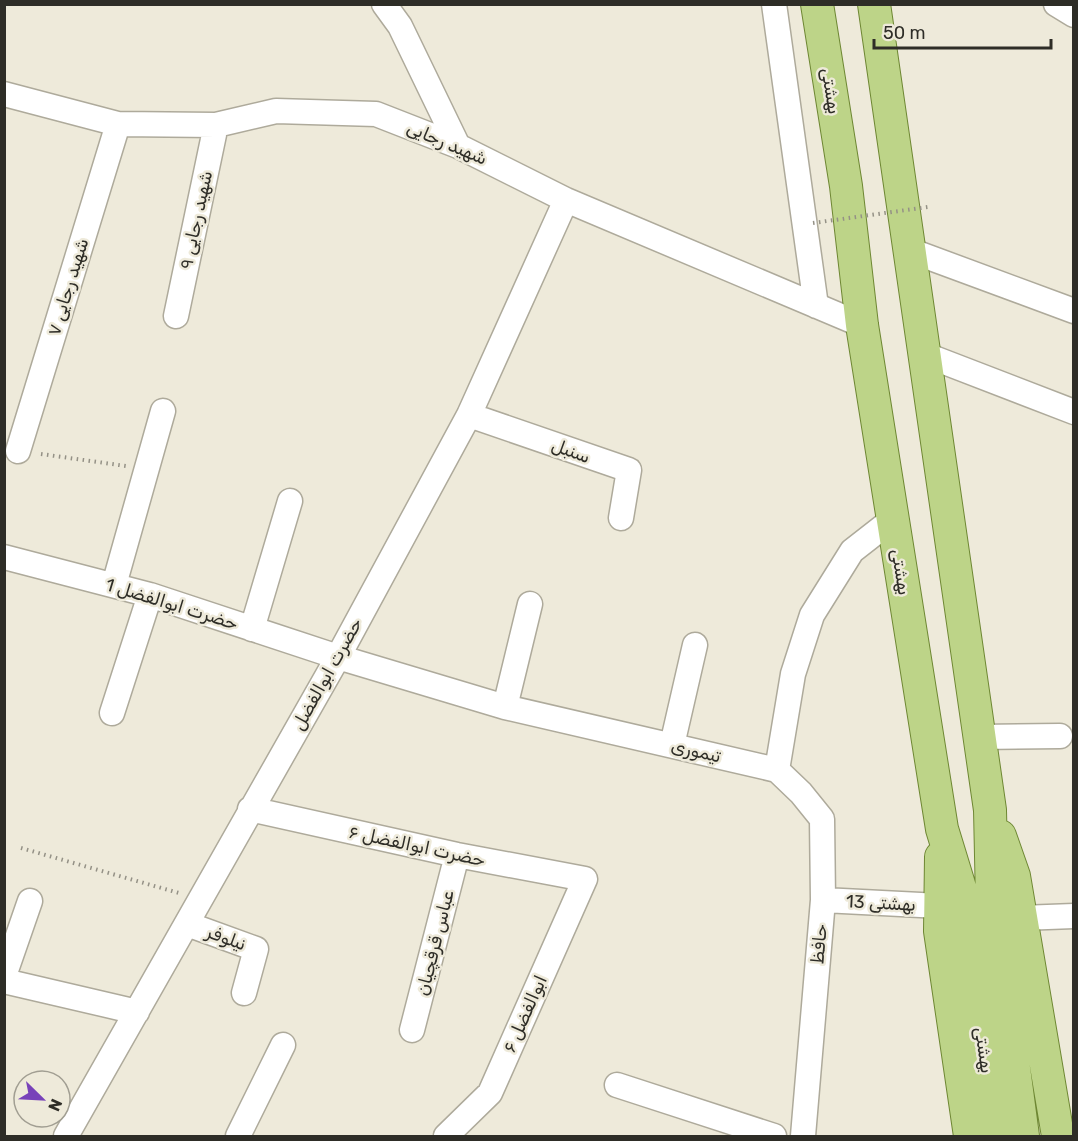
<svg xmlns="http://www.w3.org/2000/svg" width="1078" height="1141" font-family="Rubik,'Noto Naskh Arabic',sans-serif">
	<rect width="100%" height="100%" fill="#eeeada"/>
	<g fill="none" stroke-linecap="round" stroke-linejoin="round">
		<defs>
			<path id="minor" d="M384,4L400,26L458,146
				M774,4L816,306
				M1056,4L1074,15
				M4,94L118,124L216,125L276,111L376,114L458,146L566,200L862,325
				M909,250L1074,311
				M176,316L216,125
				M926,355L1074,412
				M469,415L629,470L621,518
				M18,451L118,124
				M4,557L150,595L338,657L505,707L777,770
				M114,585L163,411
				M252,629L290,501
				M505,707L530,604
				M112,713L150,595
				M979,737L1060,736
				M672,745L695,645
				M777,770L801,793L822,819L823,900L803,1136
				M777,770L793,674L812,615L852,551L893,519
				M250,809L457,855L585,879L490,1093L446,1136
				M823,900L940,906
				M1021,918L1074,916
				M187,924L256,949L244,993
				M4,976L30,901
				M4,981L137,1012
				M412,1030L457,855
				M617,1085L774,1136
				M66,1136L338,657L469,415L566,200
				M238,1136L283,1045"/>
			<path id="major" d="M817,4L846,186L862,325L942,829L964,901L996,1136
				M874,4L990,810L992,902L1023,1136
				M1000,836L1014,876L1058,1136
				M941,857L940,931L970,1136"/>
		</defs>
		<use href="#minor" stroke="#aeaa9b" stroke-width="27"/>
		<use href="#major" stroke="#6e8733" stroke-width="34"/>
		<path stroke="#949186" stroke-width="4" stroke-dasharray="1.5 4.5" stroke-linecap="butt" d="M41,454L126,466
			M21,848L179,893"/>
		<use href="#minor" stroke="#fff" stroke-width="24"/>
		<use href="#major" stroke="#bdd488" stroke-width="32"/>
		<path stroke="#949186" stroke-width="4" stroke-dasharray="1.5 4.5" stroke-linecap="butt" d="M813,223L928,207"/>
	</g>
	<g text-anchor="middle" dominant-baseline="central" stroke-width="5" stroke-linejoin="round" paint-order="stroke">
		<g font-size="18" fill="#2e2d27" stroke="#eeeada">
			<text transform="translate(831 91) rotate(81)">بهشتی</text>
			<text transform="translate(447 143) rotate(23)">شهید رجایی</text>
			<text transform="translate(196 220) rotate(-78)">شهید رجایی ۹</text>
			<text transform="translate(68 287) rotate(-73)">شهید رجایی ۷</text>
			<text transform="translate(571 451) rotate(20)">سنبل</text>
			<text transform="translate(901 572) rotate(81)">بهشتی</text>
			<text transform="translate(172 604) rotate(17)">حضرت ابوالفضل 1</text>
			<text transform="translate(327 674) rotate(-61)">حضرت ابوالفضل</text>
			<text transform="translate(696 751) rotate(13)">تیموری</text>
			<text transform="translate(417 846) rotate(12)">حضرت ابوالفضل ۶</text>
			<text transform="translate(881 903) rotate(3)">بهشتی 13</text>
			<text transform="translate(226 938) rotate(20)">نیلوفر</text>
			<text transform="translate(435 943) rotate(-76)">عباس قرقچیان</text>
			<text transform="translate(819 944) rotate(-85)">حافظ</text>
			<text transform="translate(525 1014) rotate(-66)">ابوالفضل ۶</text>
			<text transform="translate(984 1050) rotate(82)">بهشتی</text>
		</g>
	</g>
	<rect width="1078" height="1141" fill="none" stroke="#2e2d27" stroke-width="12"/>
	<g transform="translate(42 1099) rotate(114)"><circle r="28" fill="#eeeada" stroke="#a19e92" stroke-width="1.5"/>
	<path d="M0-4.5L10 22L0 15L-10 22Z" fill="#7842b9"/>
	<text y="-9" font-size="16" font-weight="bold" text-anchor="middle" fill="#2e2d27">N</text>
	</g>
	<path d="M874 39v9h177v-9" fill="none" stroke="#2e2d27" stroke-width="3"/>
	<text x="883" y="39" font-size="18" fill="#2e2d27" stroke="#eeeada" stroke-width="4.5" paint-order="stroke">50 m</text>
</svg>
